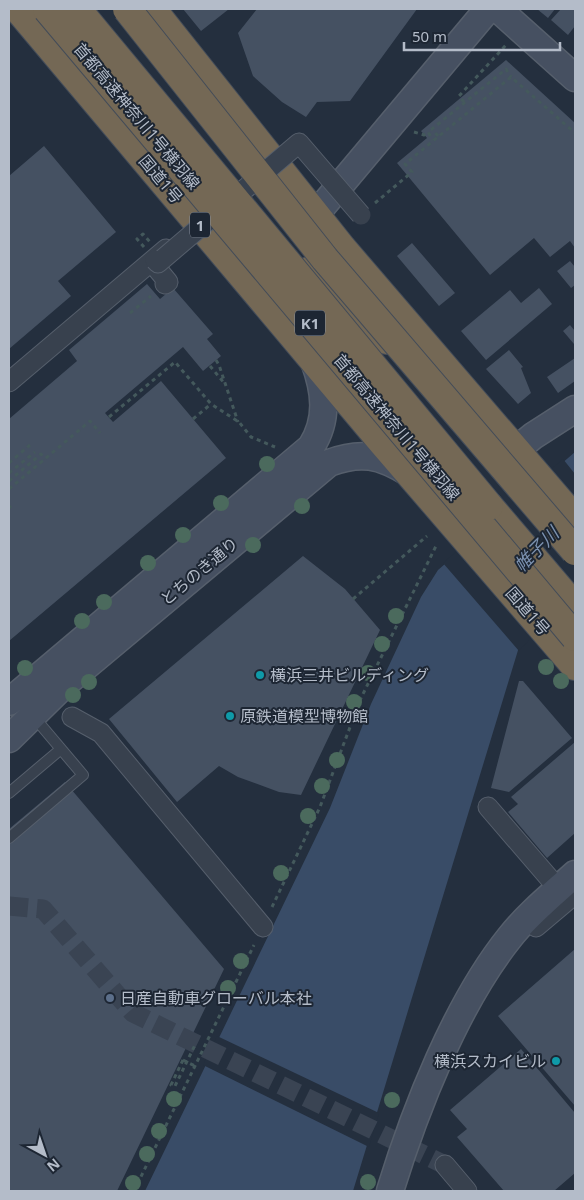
<svg xmlns="http://www.w3.org/2000/svg" width="584" height="1200" font-family="'Noto Sans','Noto Sans JP',sans-serif">
	<rect width="100%" height="100%" fill="#242f3e"/>
	<path fill="#394c67" d="M575,452V585L519,647L353,1191H145L330,808L371,704L421,597L438,570Z"/>
	<path fill="#242f3e" d="M563,459L575,474V589L519,651L443,563Z
		M217,1036L379,1113L369,1147L203,1065Z"/>
	<path fill="#455162" d="M183,9H229L201,31Z
		M257,9H417L350,101L317,102L306,117L282,102L253,76L238,33Z
		M537,9H555L548,18Z
		M561,9H575V26L568,35L551,20Z
		M506,60L575,123V248L570,241L550,257L534,238L490,275L397,163L427,138L421,131Z
		M44,146L116,232L58,281L71,296L9,349V176Z
		M412,243L455,293L439,306L397,256Z
		M570,261L575,267V285L571,288L557,271Z
		M147,284L160,299L173,288L213,334L207,339L221,356L203,371L183,347L105,413L113,422L161,381L226,458L9,641V419L77,361L69,350Z
		M539,288L552,304L486,360L461,331L510,290L521,303Z
		M570,325L575,331L574,344L563,331Z
		M509,350L523,367L521,368L531,393L518,404L486,369Z
		M575,358V381L558,393L547,377Z
		M303,556L345,589L380,630L301,795L279,792L238,777L219,766L177,802L109,719Z
		M519,681H523L572,738L509,792L491,788Z
		M575,742V833L547,858L508,812L518,804L511,797Z
		M65,782L224,969L117,1191H9V829Z
		M575,949V1106L498,1016Z
		M521,1049L575,1113V1173L554,1191H504L457,1137L467,1129L450,1110Z"/>
	<g fill="none" stroke-linecap="round" stroke-linejoin="round">
		<path stroke="#3a4453" stroke-width="19" stroke-dasharray="19 9" stroke-linecap="butt" d="M9,906L43,909L133,1013L445,1165"/>
		<defs>
			<path id="lane" d="M9,793L61,749
				M9,838L83,775L34,717"/>
			<path id="street" d="M158,263L154,265L168,282L165,284
				M9,382L166,249
				M72,717L101,733L263,927
				M488,807L568,900L536,927L526,920
				M445,1165L467,1191"/>
			<path id="secondary" d="M498,9L575,78
				M316,214L488,9
				M516,450L533,436L575,409
				M9,702L311,447C329,419 325,391 314,361
				M9,739L66,683L329,463C361,451 380,455 409,473
				M390,1191C415,1110 456,1004 510,937C528,914 553,894 575,874"/>
			<path id="highway" d="M18,9L382,442L575,666
				M152,9L342,248L575,519
				M309,271L341,305L386,340
				M489,506L575,607"/>
		</defs>
		<use href="#lane" stroke="#565f6c" stroke-width="12"/>
		<use href="#street" stroke="#565f6c" stroke-width="21"/>
		<use href="#secondary" stroke="#565f6c" stroke-width="29"/>
		<use href="#highway" stroke="#434c59" stroke-width="30"/>
		<path stroke="#44595c" stroke-width="3" stroke-dasharray="4 4" stroke-linecap="butt" d="M464,102L459,96L506,45
			M414,132L424,135L428,132L433,140
			M438,136L432,129L506,69L511,77
			M375,203L412,172L405,164L511,77L575,133
			M130,313L151,296
			M216,360L219,365L238,422
			M210,366L225,384
			M109,417L175,362L211,404L239,422L251,437L275,447
			M193,419L211,404
			M9,463L30,445
			M9,473L35,452
			M9,481L41,454L45,459
			M9,489L90,421L100,433
			M9,506L11,508
			M353,599L427,536
			M272,907L320,807L361,698L436,546
			M183,1060L195,1066
			M134,1191L254,945"/>
		<use href="#lane" stroke="#38414e" stroke-width="10"/>
		<use href="#street" stroke="#38414e" stroke-width="19"/>
		<use href="#secondary" stroke="#465061" stroke-width="26"/>
		<use href="#highway" stroke="#746855" stroke-width="28"/>
		<defs>
			<path id="street-bridge" d="M155,260L158,263L299,143L361,215"/>
			<path id="highway-bridge" d="M47,9L575,637
				M77,9L489,506
				M127,9L325,259L575,551"/>
		</defs>
		<use href="#street-bridge" stroke="#565f6c" stroke-width="21" stroke-linecap="butt"/>
		<use href="#highway-bridge" stroke="#434c59" stroke-width="30" stroke-linecap="butt"/>
		<path stroke="#44595c" stroke-width="3" stroke-dasharray="4 4" stroke-linecap="butt" d="M144,247L137,239L143,234L151,243
			M183,1060L171,1085L175,1086L195,1045"/>
		<use href="#street-bridge" stroke="#38414e" stroke-width="19"/>
		<use href="#highway-bridge" stroke="#746855" stroke-width="28"/>
	</g>
	<g fill="#4b6a5d">
		<circle cx="267" cy="464" r="8"/>
		<circle cx="221" cy="503" r="8"/>
		<circle cx="302" cy="506" r="8"/>
		<circle cx="183" cy="535" r="8"/>
		<circle cx="253" cy="545" r="8"/>
		<circle cx="148" cy="563" r="8"/>
		<circle cx="104" cy="602" r="8"/>
		<circle cx="396" cy="616" r="8"/>
		<circle cx="82" cy="621" r="8"/>
		<circle cx="382" cy="644" r="8"/>
		<circle cx="546" cy="667" r="8"/>
		<circle cx="25" cy="668" r="8"/>
		<circle cx="368" cy="673" r="8"/>
		<circle cx="561" cy="681" r="8"/>
		<circle cx="89" cy="682" r="8"/>
		<circle cx="73" cy="695" r="8"/>
		<circle cx="354" cy="702" r="8"/>
		<circle cx="337" cy="760" r="8"/>
		<circle cx="322" cy="786" r="8"/>
		<circle cx="308" cy="816" r="8"/>
		<circle cx="281" cy="873" r="8"/>
		<circle cx="241" cy="961" r="8"/>
		<circle cx="228" cy="988" r="8"/>
		<circle cx="174" cy="1099" r="8"/>
		<circle cx="392" cy="1100" r="8"/>
		<circle cx="159" cy="1131" r="8"/>
		<circle cx="147" cy="1154" r="8"/>
		<circle cx="368" cy="1182" r="8"/>
		<circle cx="133" cy="1183" r="8"/>
	</g>
	<g fill="#0f9aa8" stroke="#1d2633" stroke-width="2">
		<circle cx="260" cy="675" r="5"/>
		<circle cx="230" cy="716" r="5"/>
		<circle cx="556" cy="1061" r="5"/>
	</g>
	<circle fill="#5c6f8a" stroke="#1d2633" stroke-width="2" cx="110" cy="998" r="5"/>
	<g text-anchor="middle" dominant-baseline="central" stroke-width="4" stroke-linejoin="round" paint-order="stroke">
		<g fill="#1d2633" stroke="#878f9c" stroke-width="1">
			<rect x="190" y="212.5" width="20" height="25" rx="4"/>
			<rect x="295" y="310.5" width="30" height="25" rx="4"/>
		</g>
		<g font-size="15" font-weight="bold" fill="#b4bcc9">
			<text x="200" y="225">1</text>
			<text x="310" y="323">K1</text>
		</g>
		<g font-size="16" fill="#b4bcc9" stroke="#1d2633">
			<text transform="translate(137 116) rotate(50)">首都高速神奈川1号横羽線</text>
			<text transform="translate(161 179) rotate(50)">国道1号</text>
			<text transform="translate(397 427) rotate(50)">首都高速神奈川1号横羽線</text>
			<text transform="translate(199 571) rotate(-40)">とちのき通り</text>
			<text transform="translate(528 611) rotate(49)">国道1号</text>
		</g>
		<g font-size="16" fill="#b4bcc9" stroke="#1d2633" text-anchor="start">
			<text x="270" y="675">横浜三井ビルディング</text>
			<text x="240" y="716">原鉄道模型博物館</text>
			<text x="120" y="998">日産自動車グローバル本社</text>
			<text x="546" y="1061" text-anchor="end">横浜スカイビル</text>
		</g>
		<g font-size="18" font-style="italic" fill="#7c92b1" stroke="#1d2633">
			<text transform="translate(536 549) rotate(-45)">帷子川</text>
		</g>
	</g>
	<rect width="584" height="1200" fill="none" stroke="#b4bcc9" stroke-width="20"/>
	<g transform="translate(45 1155) rotate(140)" stroke="#1d2633" stroke-width="4" paint-order="stroke">
	<path d="M0-4L9 19L0 12L-9 19Z" fill="#b4bcc9"/>
	<text y="-8" font-size="14" font-weight="bold" text-anchor="middle" fill="#b4bcc9">N</text>
	</g>
	<path d="M404 42v8h156v-8" fill="none" stroke="#b4bcc9" stroke-width="2.5"/>
	<text x="412" y="42" font-size="15" fill="#b4bcc9" stroke="#1d2633" stroke-width="4" paint-order="stroke">50 m</text>
</svg>
